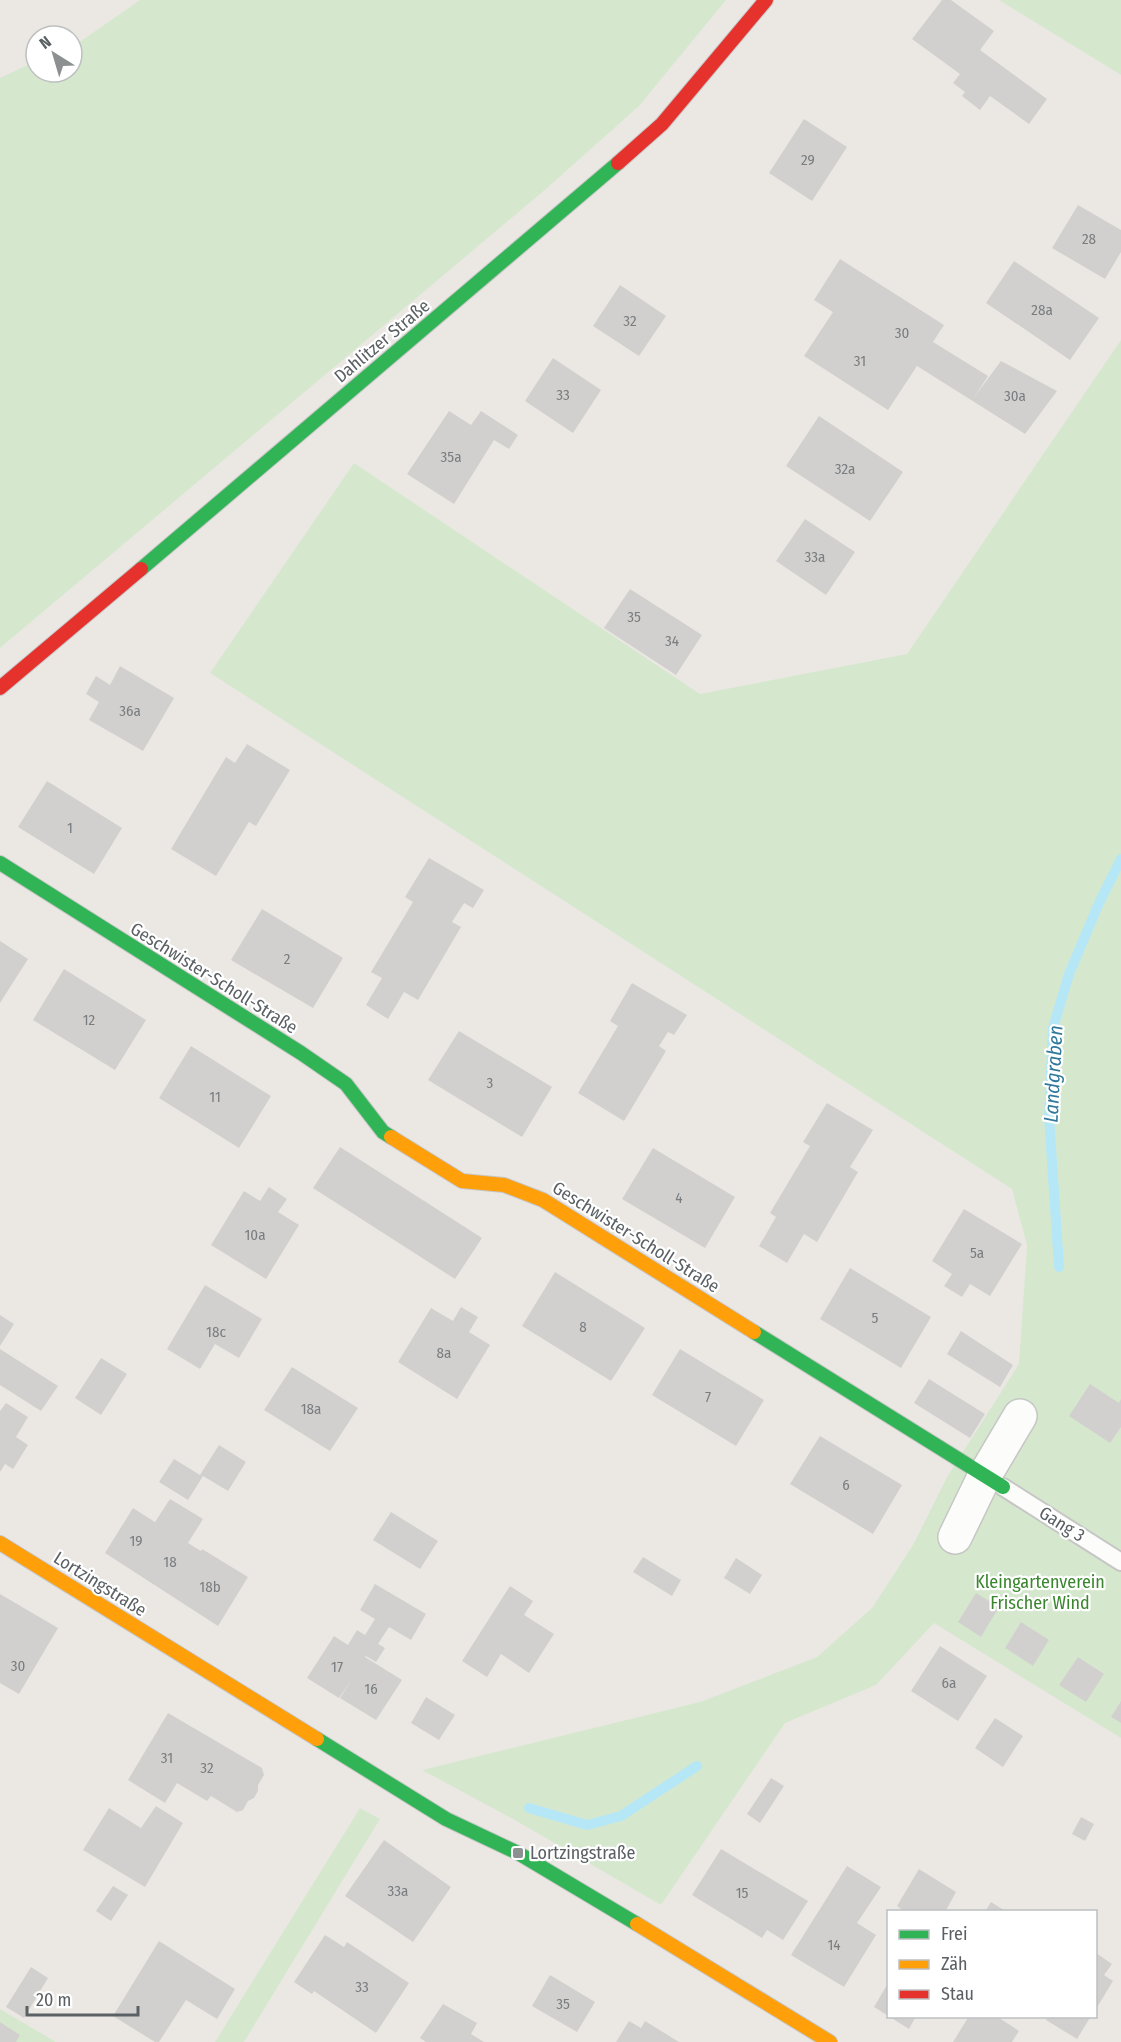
<svg xmlns="http://www.w3.org/2000/svg" width="1121" height="2042" font-family="'Fira Sans Condensed',sans-serif">
	<rect width="100%" height="100%" fill="#ebe8e4"/>
	<path fill="#d5e8ce" d="M140,0H726L639,106L546,189L0,648V78L36,61V72H72V45L81,41Z
		M999,0H1121V75Z
		M1121,340V1738L934,1623L876,1685L785,1723L661,1905L513,1819L422,1770L700,1702L817,1657L872,1608L913,1545L947,1477L1019,1364L1027,1245L1012,1189L210,673L354,463L700,694L907,654Z
		M360,1808L380,1819L244,2042H215Z
		M0,2009L56,2042H0Z"/>
	<g fill="none" stroke-linecap="round" stroke-linejoin="round">
		<path stroke="#b6e7f7" stroke-width="10" d="M1059,1267L1049,1117L1053,1028L1069,974L1099,903L1121,859
			M529,1808L587,1825L621,1816L697,1766"/>
	</g>
	<path fill="#d2d0ce" d="M942,0H951L994,31L980,50L1047,99L1029,124L990,96L980,110L962,96L965,92L953,83L960,74L912,39Z
		M804,119L847,147L812,201L769,173Z
		M1078,205L1121,230V252L1105,279L1052,248Z
		M840,259L944,325L933,342L988,376L975,396L1001,361L1057,391L1025,434L917,366L888,410L804,356L833,312L814,300Z
		M1014,261L1099,318L1070,360L986,303Z
		M620,285L666,316L639,356L593,326Z
		M553,358L601,390L573,433L525,401Z
		M449,411L471,425L481,411L518,435L509,449L494,440L454,504L407,474Z
		M819,416L903,472L870,521L786,466Z
		M805,519L855,552L826,595L776,561Z
		M630,589L702,635L676,675L604,628Z
		M120,666L174,698L143,751L89,720L99,702L86,694L96,676L110,685Z
		M247,744L290,770L256,826L249,822L216,876L171,849L226,757L235,763Z
		M47,781L122,828L94,874L18,827Z
		M429,858L484,890L473,908L464,903L452,922L461,927L418,1000L404,992L388,1019L366,1005L382,978L371,972L413,902L405,897Z
		M262,909L343,958L313,1008L231,960Z
		M0,941L28,959L0,1003Z
		M64,969L146,1020L115,1070L33,1020Z
		M632,983L687,1015L674,1035L668,1032L659,1046L666,1051L624,1121L578,1093L618,1026L610,1021Z
		M459,1031L552,1087L522,1137L428,1080Z
		M191,1046L271,1096L239,1148L159,1098Z
		M827,1103L873,1130L850,1167L858,1172L817,1242L804,1234L787,1263L759,1246L776,1217L770,1213L810,1146L803,1142Z
		M340,1147L482,1238L455,1279L313,1188Z
		M653,1148L735,1197L705,1248L622,1199Z
		M269,1187L287,1199L278,1212L299,1225L266,1279L211,1245L244,1191L260,1201Z
		M964,1209L1022,1244L990,1296L970,1284L962,1297L944,1286L952,1274L932,1261Z
		M850,1268L931,1317L901,1368L820,1319Z
		M555,1272L645,1328L611,1381L522,1326Z
		M205,1285L262,1319L239,1358L215,1344L200,1369L167,1349Z
		M461,1307L478,1317L469,1332L490,1345L457,1399L398,1362L431,1308L453,1321Z
		M0,1315L14,1324L0,1346Z
		M961,1331L1013,1365L1000,1387L947,1354Z
		M0,1349L58,1386L41,1411L0,1385Z
		M680,1349L764,1400L736,1446L652,1395Z
		M101,1358L127,1374L101,1415L75,1398Z
		M292,1367L358,1408L330,1451L264,1410Z
		M929,1379L985,1414L970,1438L914,1403Z
		M1090,1384L1119,1403L1121,1399V1427L1110,1443L1069,1416Z
		M6,1403L28,1417L16,1437L28,1445L13,1469L5,1464L0,1472V1411Z
		M820,1436L902,1485L873,1534L790,1484Z
		M219,1445L246,1462L228,1491L203,1476L188,1500L159,1482L174,1459L200,1475Z
		M170,1499L203,1519L188,1543L201,1551L202,1549L248,1577L218,1626L105,1553L133,1508L155,1522Z
		M391,1512L438,1541L420,1569L373,1540Z
		M643,1557L681,1580L672,1596L633,1572Z
		M736,1558L762,1575L750,1594L724,1578Z
		M375,1584L426,1614L411,1640L389,1627L378,1644L385,1648L376,1662L366,1656L365,1657L402,1680L376,1720L340,1698L352,1679L339,1698L307,1678L334,1636L348,1645L357,1630L365,1635L375,1619L360,1610Z
		M510,1586L533,1601L524,1615L554,1634L529,1673L501,1654L487,1677L462,1661Z
		M976,1593L999,1607L981,1637L958,1622Z
		M0,1594L58,1628L19,1694L0,1683Z
		M1021,1622L1049,1640L1033,1666L1005,1648Z
		M940,1646L987,1676L958,1721L911,1691Z
		M1078,1657L1104,1674L1086,1702L1059,1685Z
		M426,1697L455,1715L439,1740L411,1723Z
		M1121,1701V1723L1111,1717Z
		M168,1713L262,1768L264,1775L258,1785V1791L254,1798L248,1801L243,1810L237,1812L211,1796L207,1801L177,1783L165,1803L128,1780Z
		M995,1718L1023,1736L1003,1767L975,1748Z
		M771,1778L784,1786L760,1823L747,1814Z
		M156,1806L183,1823L145,1887L83,1850L109,1808L141,1828Z
		M1081,1817L1094,1824L1085,1841L1072,1834Z
		M384,1840L451,1887L413,1942L345,1896Z
		M721,1849L808,1901L783,1940L767,1930L762,1938L692,1895Z
		M847,1866L881,1887L857,1923L876,1935L844,1987L791,1955Z
		M919,1869L956,1892L945,1912H905L897,1906Z
		M113,1886L128,1895L111,1921L96,1911Z
		M991,1902L1007,1912H985Z
		M325,1935L344,1947L347,1942L409,1983L376,2033L314,1991L312,1994L294,1982Z
		M159,1941L235,1989L217,2019L186,2000L159,2042H155L113,2016Z
		M1096,1953L1112,1964L1104,1975L1113,1981L1096,2009Z
		M31,1967L48,1978L24,2018L6,2007Z
		M550,1975L595,2002L577,2032L532,2006Z
		M888,1983V2016H916L909,2029L874,2007Z
		M443,2004L477,2023L471,2034L484,2042H426L420,2038Z
		M969,2016H996L1019,2031L1012,2042H953Z
		M1048,2016H1091L1077,2039L1046,2020Z
		M629,2021L641,2028L645,2021L679,2042H616Z
		M0,2022L20,2035L16,2042H0Z"/>
	<g fill="none" stroke-linecap="round" stroke-linejoin="round">
		<defs>
			<path id="lane" d="M1003,1487L1121,1562"/>
			<path id="street" d="M955,1537L985,1475L1020,1416"/>
			<path id="fast" d="M141,569L618,163
				M0,863L301,1053L346,1084L383,1132L391,1137
				M754,1332L1003,1487
				M317,1739L446,1819L518,1853L637,1924"/>
			<path id="slow" d="M391,1137L462,1181L504,1185L543,1200L754,1332
				M0,1543L317,1739
				M637,1924L830,2042"/>
			<path id="jam" d="M618,163L662,124L766,0
				M0,688L141,569"/>
		</defs>
		<use href="#lane" stroke="#c6c6c5" stroke-width="20"/>
		<use href="#street" stroke="#c6c6c5" stroke-width="36"/>
		<use href="#fast" stroke="#c6c6c6" stroke-width="16"/>
		<use href="#slow" stroke="#c6c6c6" stroke-width="16"/>
		<use href="#jam" stroke="#c6c6c6" stroke-width="16"/>
		<use href="#lane" stroke="#fcfcfb" stroke-width="16"/>
		<use href="#street" stroke="#fcfcfb" stroke-width="33"/>
		<use href="#fast" stroke="#30b455" stroke-width="14"/>
		<use href="#slow" stroke="#ff9f0a" stroke-width="14"/>
		<use href="#jam" stroke="#e5322d" stroke-width="14"/>
	</g>
	<rect fill="#8d9091" stroke="#fff" stroke-width="2" x="512" y="1847" width="12" height="12" rx="3"/>
	<g text-anchor="middle" dominant-baseline="central" stroke-width="4.5" stroke-linejoin="round" paint-order="stroke">
		<g font-size="15" fill="#797d80">
			<text x="808" y="160">29</text>
			<text x="1089" y="239">28</text>
			<text x="1042" y="310">28a</text>
			<text x="630" y="321">32</text>
			<text x="902" y="333">30</text>
			<text x="860" y="361">31</text>
			<text x="563" y="395">33</text>
			<text x="1015" y="396">30a</text>
			<text x="451" y="457">35a</text>
			<text x="845" y="469">32a</text>
			<text x="815" y="557">33a</text>
			<text x="634" y="617">35</text>
			<text x="672" y="641">34</text>
			<text x="130" y="711">36a</text>
			<text x="70" y="828">1</text>
			<text x="287" y="959">2</text>
			<text x="89" y="1020">12</text>
			<text x="490" y="1083">3</text>
			<text x="215" y="1097">11</text>
			<text x="679" y="1198">4</text>
			<text x="255" y="1235">10a</text>
			<text x="977" y="1253">5a</text>
			<text x="875" y="1318">5</text>
			<text x="583" y="1327">8</text>
			<text x="216" y="1332">18c</text>
			<text x="444" y="1353">8a</text>
			<text x="708" y="1397">7</text>
			<text x="311" y="1409">18a</text>
			<text x="846" y="1485">6</text>
			<text x="136" y="1541">19</text>
			<text x="170" y="1562">18</text>
			<text x="210" y="1587">18b</text>
			<text x="18" y="1666">30</text>
			<text x="337" y="1667">17</text>
			<text x="949" y="1683">6a</text>
			<text x="371" y="1689">16</text>
			<text x="167" y="1758">31</text>
			<text x="207" y="1768">32</text>
			<text x="398" y="1891">33a</text>
			<text x="742" y="1893">15</text>
			<text x="834" y="1945">14</text>
			<text x="362" y="1987">33</text>
			<text x="563" y="2004">35</text>
		</g>
		<g font-size="18" fill="#5a6064" stroke="#fff">
			<text transform="translate(382 341) rotate(-40)">Dahlitzer Straße</text>
			<text transform="translate(214 978) rotate(32)">Geschwister-Scholl-Straße</text>
			<text transform="translate(636 1237) rotate(32)">Geschwister-Scholl-Straße</text>
			<text transform="translate(1062 1524) rotate(32)">Gang 3</text>
			<text transform="translate(100 1584) rotate(32)">Lortzingstraße</text>
		</g>
		<g font-size="18" fill="#3a862e" stroke="#fff">
			<text x="1040" y="1582">Kleingartenverein<tspan x="1040" dy="21">Frischer Wind</tspan></text>
		</g>
		<g font-size="18" fill="#5a6064" stroke="#fff" text-anchor="start">
			<text x="530" y="1853">Lortzingstraße</text>
		</g>
		<g font-size="20" font-style="italic" fill="#30789c" stroke="#fff">
			<text transform="translate(1053 1074) rotate(-87)">Landgraben</text>
		</g>
	</g>
	<rect x="887" y="1910" width="210" height="108" fill="#ffffff" stroke="#bdbfc1" stroke-width="1.5"/>
	<rect x="899" y="1930" width="30" height="9" fill="#30b455" stroke="#bdbfc1" stroke-width="1.5"/>
	<text x="941" y="1940" font-size="18" fill="#5a6064">Frei</text>
	<rect x="899" y="1960" width="30" height="9" fill="#ff9f0a" stroke="#bdbfc1" stroke-width="1.5"/>
	<text x="941" y="1970" font-size="18" fill="#5a6064">Zäh</text>
	<rect x="899" y="1990" width="30" height="9" fill="#e5322d" stroke="#bdbfc1" stroke-width="1.5"/>
	<text x="941" y="2000" font-size="18" fill="#5a6064">Stau</text>
	<g transform="translate(54 54) rotate(323)"><circle r="28" fill="#ffffff" stroke="#bdbfc1" stroke-width="1.5"/>
	<path d="M0-4.5L10 22L0 15L-10 22Z" fill="#8d9091"/>
	<text y="-9" font-size="16" font-weight="bold" text-anchor="middle" fill="#5a6064">N</text>
	</g>
	<path d="M27 2006v9h111v-9" fill="none" stroke="#5a6064" stroke-width="3"/>
	<text x="36" y="2006" font-size="18" fill="#5a6064" stroke="#ffffff" stroke-width="4.5" paint-order="stroke">20 m</text>
</svg>
